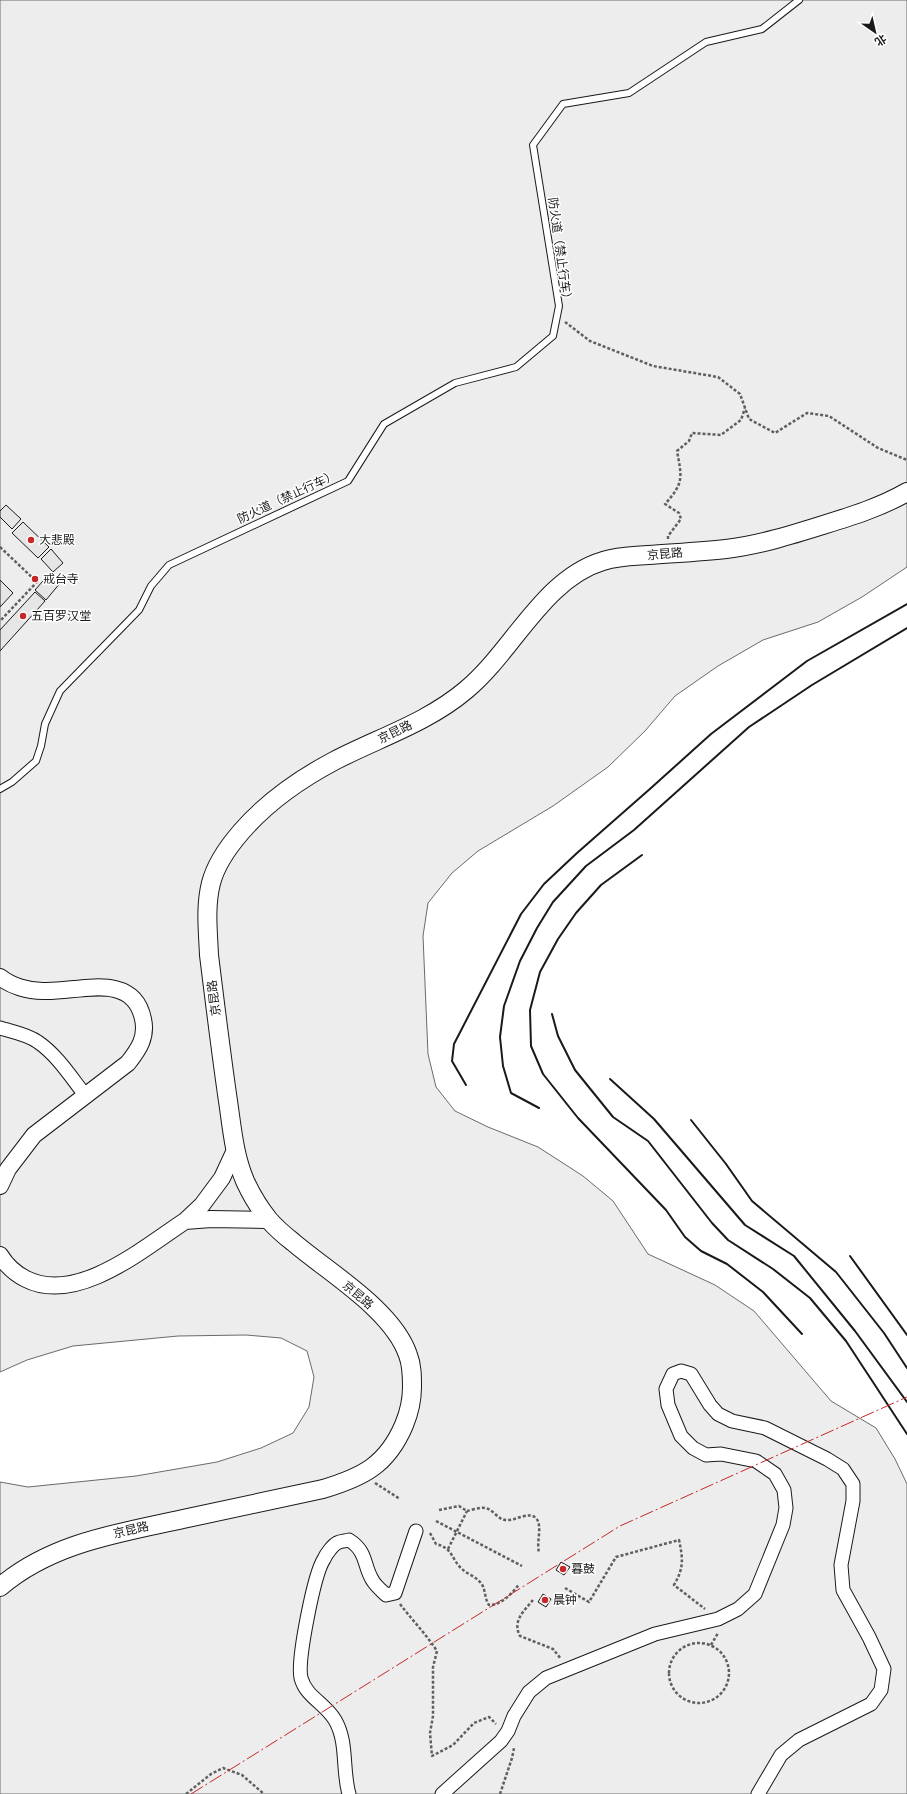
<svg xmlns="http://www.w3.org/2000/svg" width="907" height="1794" font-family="'Public Sans','Noto Sans SC',sans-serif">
	<rect width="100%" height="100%" fill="#fff"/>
	<path fill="#ededed" stroke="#6a6a6a" d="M0,0H907V567L862,597L818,622L763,640L718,666L675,696L645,731L608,767L553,806L478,851L452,873L428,903L423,936L428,1054L436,1087L455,1111L488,1127L538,1147L583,1176L613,1201L648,1254L715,1285L754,1311L831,1401L876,1428L895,1459L907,1484V1794H0V1482L28,1487L136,1476L217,1462L261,1448L293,1433L309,1407L314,1377L307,1351L281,1338L246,1335L178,1336L73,1346L27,1360L0,1372Z"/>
	<path fill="#e6e6e6" stroke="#1a1a1a" d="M6,505L21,519L12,529L0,517V511Z
		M23,522L49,547L38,558L12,533Z
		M51,549L63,563L53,572L41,559Z
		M50,573L61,582L46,600L35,590Z
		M0,580L13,593L0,607Z
		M35,592L45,601L0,651V630Z
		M561,1562L570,1567L564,1575L556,1570Z
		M543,1594L551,1599L546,1607L538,1602Z"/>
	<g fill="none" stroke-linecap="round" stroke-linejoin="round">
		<defs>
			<path id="service" d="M0,789L12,782L36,761L41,746L45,724L60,691L139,610L151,586L169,565L348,481L384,424L455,383L516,367L553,336L559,306L533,145L563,104L629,93L706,42L762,29L799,0"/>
			<path id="minor" d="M0,1028C13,1032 27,1034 38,1042C57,1055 71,1077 85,1095
				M349,1794C342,1770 348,1742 335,1720C325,1703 306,1697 301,1678C297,1661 314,1574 324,1559C326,1554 333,1545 337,1543C340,1541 346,1541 349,1540C368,1552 363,1566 373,1581C376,1586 381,1590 386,1595L395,1593L416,1531
				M442,1794L501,1741L508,1731L514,1716L529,1692L546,1678L655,1634L718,1619L738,1609L755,1594L783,1525L786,1508L784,1490L775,1474L756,1461L721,1454L706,1455L693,1448L681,1436L668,1405L666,1389L673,1374L681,1371L691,1374L710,1405L718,1414L732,1421L765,1428L827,1459L843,1469L853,1484V1501L841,1565L843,1590L869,1637L884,1669L881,1690L871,1704L799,1740L781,1755L758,1794"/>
			<path id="tertiary" d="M0,977C11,986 28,991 43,991C76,993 133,970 143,1019C147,1037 139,1049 128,1063L34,1135L8,1169L0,1186
				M235,1150L222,1178L202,1205L185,1221L211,1219L269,1220
				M0,1255C6,1265 16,1274 26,1279C77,1305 144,1248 185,1221"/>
			<path id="secondary" d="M0,1587C51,1543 119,1533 183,1519C230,1509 277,1499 323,1489C363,1477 387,1465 404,1425C409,1413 412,1400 412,1387C412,1376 412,1365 408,1355C393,1310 328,1272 293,1242C284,1235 276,1228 269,1220C260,1209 251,1194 245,1181C234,1155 232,1128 228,1101C221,1053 215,1004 209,955C208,931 205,907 211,883C216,864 228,847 241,832C266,803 300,779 334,761C378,738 427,723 466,690C513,651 543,579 603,561C618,556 634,556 648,555C674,553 700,552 726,549C759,545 791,535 823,525C852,516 881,507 907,492"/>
		</defs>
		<use href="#service" stroke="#1a1a1a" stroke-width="8"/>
		<use href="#minor" stroke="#1a1a1a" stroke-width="15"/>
		<use href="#tertiary" stroke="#1a1a1a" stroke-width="18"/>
		<use href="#secondary" stroke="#1a1a1a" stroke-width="20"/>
		<path stroke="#5f5f5f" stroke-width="2.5" stroke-dasharray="3 2" stroke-linecap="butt" d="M565,322L590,341L653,366L718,377L740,394L749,419L775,433L807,413L829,416L878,448L907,460
			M668,539V536L681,519L679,513L665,504C684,483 682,478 677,451L689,441L692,433L721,435L741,420L745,408
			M0,547L37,582L0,621
			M375,1483L400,1499
			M439,1510L459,1506L467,1511C472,1510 480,1507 485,1508C493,1509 498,1520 506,1520C515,1521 529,1511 536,1518C543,1526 536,1542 539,1552
			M436,1521L522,1566
			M430,1533L436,1544C453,1548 451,1559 462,1569C467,1574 475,1576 480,1582C486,1588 484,1598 489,1605C500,1606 513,1593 519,1584
			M448,1549L467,1511
			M565,1588L589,1602L616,1557L679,1540C683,1559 684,1568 674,1585L705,1609
			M533,1600C524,1611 512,1621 520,1636L553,1649L561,1659
			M400,1604C412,1620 426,1634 437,1651L433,1667V1716L430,1733L432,1756L453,1745L474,1723L489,1717L496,1724
			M669 1673a30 30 0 1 1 60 0a30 30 0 1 1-60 0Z
			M711,1645L718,1633
			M186,1794L211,1774L223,1768L242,1775L264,1794
			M500,1794L512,1758L514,1748"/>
		<use href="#service" stroke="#fff" stroke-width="6"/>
		<use href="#minor" stroke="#fff" stroke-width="13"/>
		<use href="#tertiary" stroke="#fff" stroke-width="16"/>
		<use href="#secondary" stroke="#fff" stroke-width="18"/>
		<path stroke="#1a1a1a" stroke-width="2" d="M642,855L601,885L576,913L558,939L540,972L530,1010L531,1046L543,1074L578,1118L666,1210L685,1237L701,1251L727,1264L763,1292L802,1334
			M552,1014L558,1036L575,1070L613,1117L648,1141L712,1223L728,1240L773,1269L810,1298L846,1341L907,1434
			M610,1079L654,1119L745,1225L794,1256L855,1331L907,1402
			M466,1085L452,1061L454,1044L521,914L544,884L577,853L651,788L711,734L807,661L907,604
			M539,1108L511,1093L503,1066L500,1037L504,1006L520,961L537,928L553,902L586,866L634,830L749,727L812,685L907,628
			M691,1120L726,1164L752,1201L836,1272L884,1333L907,1368
			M850,1256L907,1335"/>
		<path stroke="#c62828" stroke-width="1" stroke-dasharray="14 3 2 3" stroke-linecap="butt" d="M191,1794L620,1526L907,1397"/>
	</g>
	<g fill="#c62828" stroke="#fff" stroke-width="1.5">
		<circle cx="31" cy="540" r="4"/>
		<circle cx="35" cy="579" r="4"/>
		<circle cx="23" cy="616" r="4"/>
		<circle cx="563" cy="1569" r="4"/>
		<circle cx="545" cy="1600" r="4"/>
	</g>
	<g text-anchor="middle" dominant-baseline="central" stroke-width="3" stroke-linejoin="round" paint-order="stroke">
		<g font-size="12" fill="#1a1a1a" stroke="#fff">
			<text transform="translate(560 251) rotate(82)">防火道（禁止行车）</text>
			<text transform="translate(287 497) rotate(-25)">防火道（禁止行车）</text>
			<text transform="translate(665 554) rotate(-5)">京昆路</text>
			<text transform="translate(395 732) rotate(-26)">京昆路</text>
			<text transform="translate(214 998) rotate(-97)">京昆路</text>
			<text transform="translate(358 1295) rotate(40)">京昆路</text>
			<text transform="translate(131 1530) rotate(-13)">京昆路</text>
		</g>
		<g font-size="12" fill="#1a1a1a" stroke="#fff" text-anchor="start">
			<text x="39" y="540">大悲殿</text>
			<text x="43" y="579">戒台寺</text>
			<text x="31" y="616">五百罗汉堂</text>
			<text x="571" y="1569">暮鼓</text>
			<text x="553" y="1600">晨钟</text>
		</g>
	</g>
	<g transform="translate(875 32) rotate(146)" stroke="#ffffff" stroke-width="3" paint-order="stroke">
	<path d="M0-3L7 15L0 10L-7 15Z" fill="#1a1a1a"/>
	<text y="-6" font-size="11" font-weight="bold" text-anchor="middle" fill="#1a1a1a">北</text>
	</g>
</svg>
